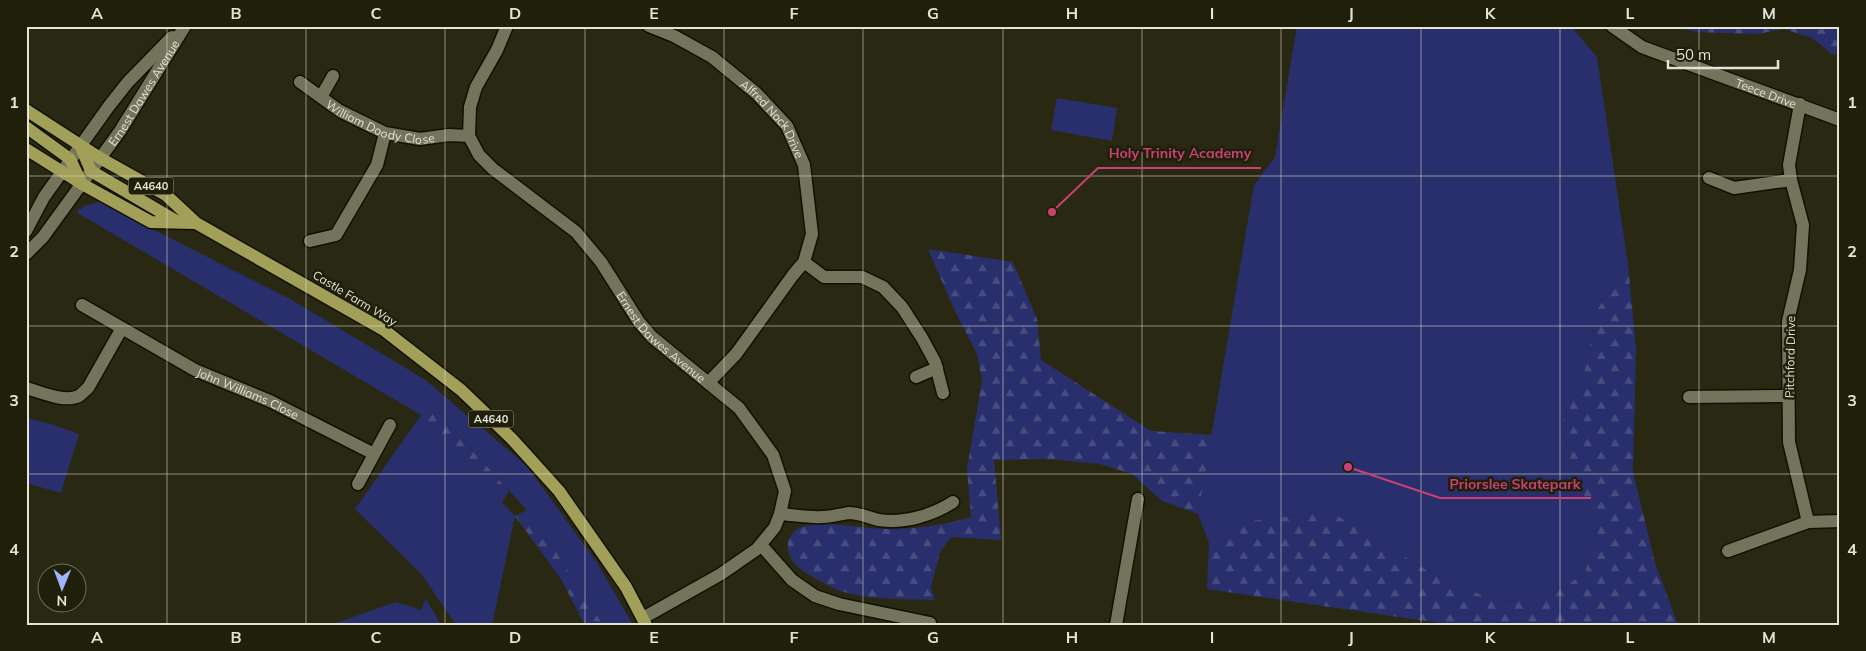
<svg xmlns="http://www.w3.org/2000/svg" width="1866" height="651" font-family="Mulish,sans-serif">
	<defs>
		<pattern id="forest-firs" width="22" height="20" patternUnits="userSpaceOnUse" patternTransform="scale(1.25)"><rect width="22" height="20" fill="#292f6c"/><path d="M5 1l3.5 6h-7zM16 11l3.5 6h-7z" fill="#484d80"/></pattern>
	</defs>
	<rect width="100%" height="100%" fill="#292913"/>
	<path fill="#292f6c" d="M1297,26H1571L1597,57L1628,264L1597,310L1584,373L1561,425L1576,480L1599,522L1585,573L1546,599L1496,601L1433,574L1330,511L1234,523L1209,543L1198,514L1254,185L1275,157Z
		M1057,98L1117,108L1112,141L1051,130Z
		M99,202L290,299L424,379L526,465L596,561L633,625H603L534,518L439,413L422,416L515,516L492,625H456L422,575L355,509L421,415L76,212L84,206Z
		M26,418L51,424L79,434L61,493L26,483Z
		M426,599L441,625L333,624L396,602L421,610Z"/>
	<path fill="url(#forest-firs)" d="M1674,26H1840V54L1833,55L1812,38L1784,29L1757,34L1696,32Z
		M928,249L1013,262L1037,319L1041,360L1151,431L1212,435L1198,514L1162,501L1132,474L1100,464L1047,459L994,460L1001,540L951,537L940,552L931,587L935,600C906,599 876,600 848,593C834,590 822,582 810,575C798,569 786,558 788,543C789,535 797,527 806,526C833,521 861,529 889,529C916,529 945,525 971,517L967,469L982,380L977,354L954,309Z
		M1628,264L1636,349L1633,472L1655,563L1678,625H1454L1207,589L1209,543L1234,523L1330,511L1433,574L1496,601L1546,599L1585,573L1599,522L1576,480L1561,425L1584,373L1597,310Z
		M439,413L509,491L502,502L421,416Z
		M527,510L534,518L603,625H585L561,579L515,516Z"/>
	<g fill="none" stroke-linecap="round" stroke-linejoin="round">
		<defs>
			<g id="minor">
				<path id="s1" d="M507,26L497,50L476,87L470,107L469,136L479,155L493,169L576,232L601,262L639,322L652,337L739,408L773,455L785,491L780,514L775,527L757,549L721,574L643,618"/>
				<path id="s2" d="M649,26L674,36L712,57L756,93L787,126L804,165L812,234L804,262L793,275L736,354L708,383"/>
				<path id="s3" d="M1612,26L1642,47L1840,120"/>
				<path id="s4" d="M300,82L340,111L385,133L420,139L449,135L469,136"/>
				<path d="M321,97L333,76"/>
				<path d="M1800,104L1789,165L1791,180L1803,225L1800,270L1788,321L1789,442L1808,522L1840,521"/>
				<path d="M1709,178L1734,188L1791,180"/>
				<path d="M26,231L44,197L109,106L128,82L172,37"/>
				<path d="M310,241L336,235L377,165L385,133"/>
				<path id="s5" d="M26,254L43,237L120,131L185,26"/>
				<path d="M804,262L824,277H862L883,287L902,307L922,338L935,362L943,393"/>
				<path id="s6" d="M82,305L195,370L270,401L374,454"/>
				<path d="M916,377L937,368"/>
				<path d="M26,388C41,392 64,403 79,396C82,394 85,390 88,388L122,328"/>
				<path d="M1689,397L1789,396"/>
				<path d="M358,484L390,425"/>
				<path d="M780,514C794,515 809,518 823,517C832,517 841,514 849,513C860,513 869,518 879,520C904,524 933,515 953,502"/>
				<path d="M761,545L792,580L815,596L839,604L930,623V625"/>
				<path d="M1728,551L1808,522"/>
				<path d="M1116,625L1138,499"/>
			</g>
			<path id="major" d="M26,110L100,158L166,195L196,223L384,330L461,390L512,439L559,491L626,587L646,625
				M26,127L70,159L82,184
				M80,145L91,171L178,222
				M26,149L82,184L151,222L196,223"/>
		</defs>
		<use href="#minor" stroke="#121101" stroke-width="15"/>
		<use href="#major" stroke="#121101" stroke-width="15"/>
		<use href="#minor" stroke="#74745c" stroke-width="12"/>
		<use href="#major" stroke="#a2a058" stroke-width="12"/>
	</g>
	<path fill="none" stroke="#e3e3d6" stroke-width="1" stroke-opacity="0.55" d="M167,26V625M306,26V625M445,26V625M585,26V625M724,26V625M863,26V625M1003,26V625M1142,26V625M1281,26V625M1421,26V625M1560,26V625M1699,26V625M26,176H1840M26,326H1840M26,474H1840"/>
	<g text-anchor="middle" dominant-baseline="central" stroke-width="5" stroke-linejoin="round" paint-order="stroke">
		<g fill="#201f0a" stroke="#a8a899" stroke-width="1">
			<rect x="128.5" y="177.5" width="45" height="17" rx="4"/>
			<rect x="468.5" y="410.5" width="45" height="17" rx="4"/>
		</g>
		<g font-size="11" font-weight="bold" fill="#e3e3d6">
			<text x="151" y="186">A4640</text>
			<text x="491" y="419">A4640</text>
		</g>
		<g font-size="12" fill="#e3e3d6" stroke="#201f0a">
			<text stroke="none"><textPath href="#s5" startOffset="200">Ernest Dawes Avenue</textPath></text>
			<text stroke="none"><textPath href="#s3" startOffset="169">Teece Drive</textPath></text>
			<text stroke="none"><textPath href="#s4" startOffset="92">William Doody Close</textPath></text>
			<text stroke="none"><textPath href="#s2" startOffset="158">Alfred Nock Drive</textPath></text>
			<text transform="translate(355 298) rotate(31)">Castle Farm Way</text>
			<text stroke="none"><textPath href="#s1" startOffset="400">Ernest Dawes Avenue</textPath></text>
			<text transform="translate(1790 357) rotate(-89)">Pitchford Drive</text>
			<text stroke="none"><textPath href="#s6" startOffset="188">John Williams Close</textPath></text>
		</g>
	</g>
	<path fill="none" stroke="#c94174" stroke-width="2" d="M1052 212L1098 168H1261M1348 467L1440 498H1591"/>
	<g fill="#c94174" stroke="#201f0a" stroke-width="2">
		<circle cx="1052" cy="212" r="5"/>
		<circle cx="1348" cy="467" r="5"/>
	</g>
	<g font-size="14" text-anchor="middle" font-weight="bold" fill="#c94174" stroke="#201f0a" stroke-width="5" stroke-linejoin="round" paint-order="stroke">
		<text x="1180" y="158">Holy Trinity Academy</text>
		<text x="1515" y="489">Priorslee Skatepark</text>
	</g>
	<rect width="1866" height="651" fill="none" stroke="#201f0a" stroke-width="55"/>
	<g transform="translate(62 588) rotate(181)"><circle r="24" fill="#201f0a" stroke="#6e6d5c"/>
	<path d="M0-4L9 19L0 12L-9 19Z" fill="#a3b2fd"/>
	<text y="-8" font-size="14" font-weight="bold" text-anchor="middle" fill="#e3e3d6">N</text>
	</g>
	<path d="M1668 60v8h110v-8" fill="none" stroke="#e3e3d6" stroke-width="2.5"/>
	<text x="1676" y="60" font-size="15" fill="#e3e3d6" stroke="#201f0a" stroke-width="4" paint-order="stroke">50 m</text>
	<rect x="28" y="28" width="1810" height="596" fill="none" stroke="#e3e3d6" stroke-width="2"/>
	<g font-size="16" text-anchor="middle" font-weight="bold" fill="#e3e3d6">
		<text x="97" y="19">A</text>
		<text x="236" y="19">B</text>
		<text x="376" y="19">C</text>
		<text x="515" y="19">D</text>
		<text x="654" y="19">E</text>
		<text x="794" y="19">F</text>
		<text x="933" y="19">G</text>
		<text x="1072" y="19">H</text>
		<text x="1212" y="19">I</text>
		<text x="1351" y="19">J</text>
		<text x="1490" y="19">K</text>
		<text x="1630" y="19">L</text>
		<text x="1769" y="19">M</text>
		<text x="14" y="108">1</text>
		<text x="1852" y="108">1</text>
		<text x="14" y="257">2</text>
		<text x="1852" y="257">2</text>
		<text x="14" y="406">3</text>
		<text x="1852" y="406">3</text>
		<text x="14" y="555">4</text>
		<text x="1852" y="555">4</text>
		<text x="97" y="643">A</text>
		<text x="236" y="643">B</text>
		<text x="376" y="643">C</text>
		<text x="515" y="643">D</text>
		<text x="654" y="643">E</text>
		<text x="794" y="643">F</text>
		<text x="933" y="643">G</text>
		<text x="1072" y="643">H</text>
		<text x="1212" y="643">I</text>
		<text x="1351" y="643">J</text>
		<text x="1490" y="643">K</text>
		<text x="1630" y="643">L</text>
		<text x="1769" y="643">M</text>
	</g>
</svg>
